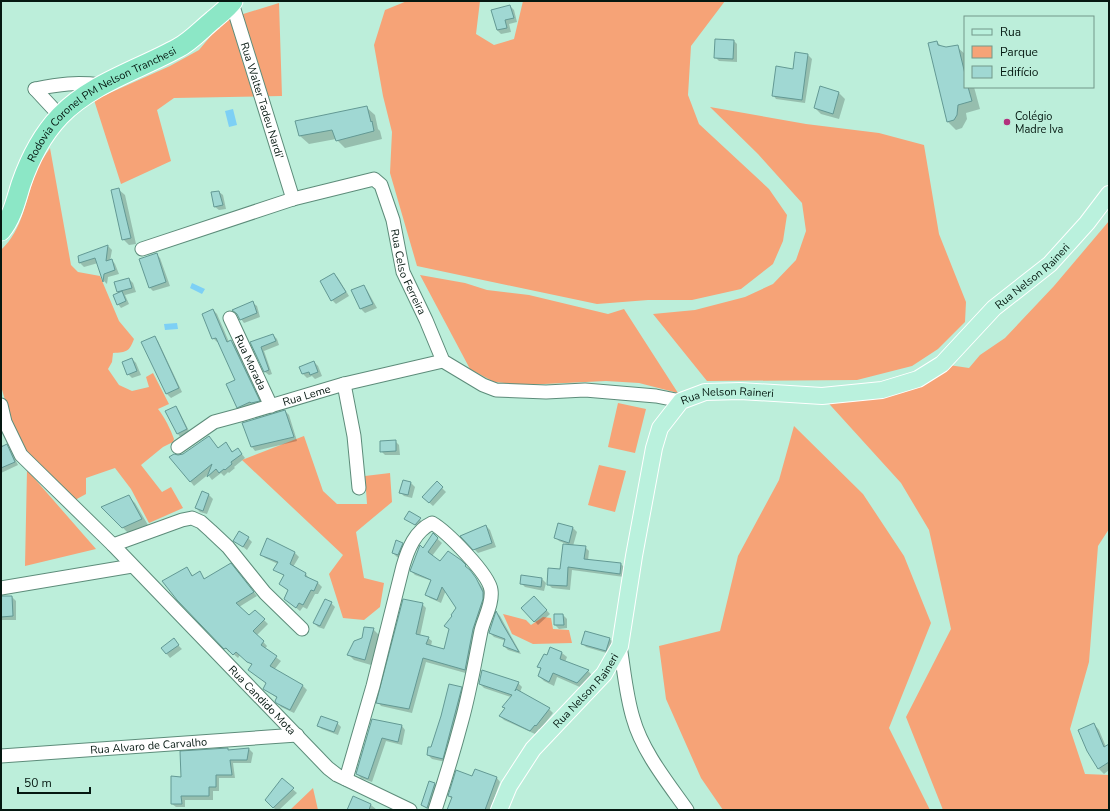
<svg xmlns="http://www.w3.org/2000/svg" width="1110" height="811" font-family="'Nunito Sans',sans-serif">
	<rect width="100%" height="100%" fill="#bceeda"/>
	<path fill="#f6a377" d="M407,1H480L476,34L494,45L514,39L523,1H725L691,46L688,95L699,124L769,189L787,215L783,241L773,264L741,289L692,300H648L597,304L417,266L390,173L392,132L383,96L374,45L385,10Z
		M279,3L282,96L174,98L157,110L171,161L121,184L94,100L170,66L199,50L224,20Z
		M710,107L806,124L879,133L924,145L939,234L966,302L965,322L938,349L912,366L857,380L707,381L653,314L695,310L745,297L773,284L796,260L806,231L802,203L758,154Z
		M50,148L71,265L78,272L100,276L119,321L134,339C129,352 127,352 113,353L112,362L108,369L119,385L132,391L149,387L146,377L153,373L169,404L158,409C164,416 171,430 174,439L173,442L163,447L141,465L162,492L171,487L183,508L149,523L131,489L115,468L86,478V494L75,500L25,450L12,425L1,386V250C23,230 26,198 36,172C39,163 45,156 50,148Z
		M1109,221V529L1098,546L1089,662L1070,729L1085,774L1109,775V810H943L906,717L951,629L929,530L901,483L822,396L882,390L942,364L969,368L980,355L1005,338L1054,286Z
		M420,275L465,283L487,290L529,295L608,314L624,309L678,393L639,383L606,381L524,385L494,382L470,369Z
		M618,403L646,409L635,453L608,447Z
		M794,426L863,494L904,556L931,623L889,728L930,810H723L701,778L666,699L659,646L720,631L738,556L779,480Z
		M304,436L323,491L337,504H367L365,476L390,473L392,502L356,532L364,578L384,583L380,607L364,620L343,618L329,574L343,555L242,460Z
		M599,465L626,471L615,512L588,505Z
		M27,470L96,549L25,566Z
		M503,614L526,620L531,625L543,617L551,618L553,629L569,630L572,643L533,644L512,634Z
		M313,788L318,810H290Z"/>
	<path fill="#7dd0f5" d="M233,109L237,125L229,127L225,111Z
		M192,283L205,289L202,294L190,288Z
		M177,323L178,329L165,330L164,324Z"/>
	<path fill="#0003" d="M510,6L514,10L517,22L509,24L511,32L501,34L497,30L492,10Z
		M733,40L737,44V62L719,61L715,57Z
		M937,42L943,48L957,47L965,54V87H974L980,109L966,113L967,119L962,128L956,130L948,122L929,43Z
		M808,55L812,59L805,103L776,99L773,95Z
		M821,88L839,93L845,99L839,119L821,114L815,108Z
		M366,107L375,115L378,129L380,131L382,139L345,148L336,139L309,144L300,136L296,122Z
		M118,189L125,195L136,244L129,245L123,239Z
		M219,192L223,195L226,209L219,210L215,207Z
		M108,246L112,250L110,261L112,260L115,264L119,274L108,277L107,284L104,281L98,263L84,267L80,263L79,257Z
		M156,254L160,258L170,286L153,291L149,287Z
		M334,274L338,278L349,296L336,304L332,300Z
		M129,279L133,283L136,292L125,295L129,304L121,308L118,304L119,293L115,283Z
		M363,286L367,290L377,308L365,313L361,309L352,291Z
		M253,303L257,306L260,317L244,323L241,319Z
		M213,310L217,314L229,342L231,341L235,345L263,405L241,411L238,407L236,380L219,342H217L213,338Z
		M273,335L277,339L279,345L264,351L272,374L269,375L265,372L251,343Z
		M154,337L158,341L182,392L171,398L167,394L143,342Z
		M132,359L136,363L141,375L132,378L128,374Z
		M314,362L318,366L322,376L315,379L312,376L307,378L303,374L300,367Z
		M176,407L179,411L190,433L181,438L178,434L167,412Z
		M285,411L289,415L297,441L255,451L252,447Z
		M212,441L219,449L226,444L233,452L238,449L245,458L234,467L235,468L229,473L228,472L224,476L221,473L212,480L209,476L210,473L194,486L171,457L183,454Z
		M395,441L399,445L400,455H385L381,451Z
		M1,444L4,447L7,446L10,449L18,465L1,473Z
		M411,483L415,487L412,498L404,496L400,492Z
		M437,483L446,492L433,506L423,497Z
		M209,495L213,499L207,514L200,512L196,508Z
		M129,497L135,503L148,525L128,533L103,507Z
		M409,512L424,523L419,528L406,518Z
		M558,525L573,528L577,532L573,546L585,547L589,551L588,561L621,564L625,568L624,577L572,570L570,590L552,588L548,584L561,570L569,545L559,541L555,537Z
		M486,526L490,530L496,547L478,553L461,536Z
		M433,535L442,543L432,556L441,562L465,565L474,576L485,591L487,596L469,674L426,662L412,713L381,706L378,702L422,604L426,608L420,636L428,638L432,641L431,646L445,650L457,608L446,590L441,603L430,598L426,595L432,581L415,575L411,571Z
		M248,538L252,542L247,550L235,541Z
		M268,540L295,553L299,557L293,567L306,574L309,579L318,583L322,587L318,594H315L307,609L303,607L300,611L289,602V591L280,584L284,576L275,569L278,564L265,558L261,554Z
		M403,544L406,547L402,559L397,557L393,553Z
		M187,568L193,576L199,573L205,579L235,568L257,596L239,607L249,616L255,611L268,624L257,635L267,646L265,649L281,661L274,670L303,686L307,690L294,713L281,707L276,701L277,698L265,689L267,684L249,670L252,665L240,655L238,658L230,651L229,652L178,600Z
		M542,579L546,583L544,591L525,587L521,583Z
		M1,597H12L16,601V620H1Z
		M534,597L550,614L538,625L522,608Z
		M331,603L335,607L324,629L318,627L314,623Z
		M497,613L500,616L521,654L508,650L504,646L506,641L494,637L490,633Z
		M563,615L567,619V628L559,629L555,625Z
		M373,629L379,635L371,665L354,660L348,654Z
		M586,632L610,639L614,643L610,654L586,647L582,643Z
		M177,644L182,649L170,658L162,648Z
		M562,653L567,657L565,662L588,671L593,676L582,688L557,677L554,686L544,681L539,676L542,670L539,667L548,656Z
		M518,683L522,687L520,692L549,709L553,713L540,730L539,729L535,734L504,720L500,716L506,709L511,697L484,688L480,684Z
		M461,688L465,692L446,762L432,759L428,755L432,748L442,717Z
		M373,720L402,726L405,730L402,745L386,741L372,782L361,778L357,774Z
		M337,723L341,727L338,735L322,729L318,726Z
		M1094,724L1099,730L1106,747L1109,745V770L1104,774L1098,768Z
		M249,749L253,753L251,763H233L235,778H219V791H213V800H185V807H176L172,804L182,778L181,752Z
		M472,778H497L500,782L490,810H448L452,799L449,796Z
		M282,780L297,793L279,810H276L266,800Z
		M430,782L435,784L439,788L429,810L422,805Z
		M371,805L377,810H348Z"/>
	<path fill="#a0d8d3" stroke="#639994" d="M510,5L514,18L505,20L507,28L497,30L491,10Z
		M715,39L734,40L733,59L714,58Z
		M937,41L938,45L946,47L958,45L965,74V87H968L972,101L958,105L957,115L954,120L947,122L928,43Z
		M795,52L808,54L802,100L772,96L776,66L793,69Z
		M820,86L839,92L833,114L814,108Z
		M367,106L371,122L372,121L374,131L336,141L332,130L299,136L295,121Z
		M119,188L131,238L122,240L111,190Z
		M219,191L223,205L214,207L211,192Z
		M108,245L106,261L112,259L115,270L104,274L103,282L95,258L79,263L78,256Z
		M157,253L166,282L149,288L139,259Z
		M334,273L346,292L331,301L320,281Z
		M129,278L132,288L117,292L114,282Z
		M364,285L373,304L360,309L351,290Z
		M122,291L126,301L117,305L113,295Z
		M253,301L257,313L240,320L237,314L232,310Z
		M213,309L227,342L231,340L260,401L251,403L250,402L237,408L226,384L235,380L216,338L212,339L202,314Z
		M273,334L276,341L261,347L269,370L264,372L250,342Z
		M155,336L179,388L166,394L141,342Z
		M132,358L137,371L127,375L122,362Z
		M314,361L318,372L310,375L309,372L302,374L299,367Z
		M176,406L187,429L177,434L165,411Z
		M285,410L294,437L251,447L242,423Z
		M209,436L218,448L226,442L232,452L238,448L242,454L231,462L232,464L225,470L224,469L219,473L216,469L207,477L212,464L190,482L169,457L174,454L178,455L183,454Z
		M396,440V451L380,452V441Z
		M7,444L15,462L1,468V447Z
		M403,480L411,482L408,495L399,493Z
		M437,481L443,487L429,503L422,497Z
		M202,491L209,494L203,511L195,508Z
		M129,495L142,519L122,528L101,507Z
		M409,511L421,518L415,525L404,519Z
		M558,523L573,527L569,543L554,538Z
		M486,525L492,543L473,550L460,536Z
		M239,531L249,537L243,547L233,541Z
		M433,533L438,538L428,552L440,561L448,551L461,560L466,565L465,566L470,570L476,578L483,592V599L473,629L465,670L423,658L409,709L376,703L403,599L423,603L416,634L429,637L426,644L444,649L449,629L444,626L452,616L451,615L456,608L442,587L437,600L425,595L431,580L410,571L420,545L423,548Z
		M267,538L295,552L290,564L306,573L305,576L318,582L314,591L311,590L303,605L299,603L296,608L284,599L288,590L279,584L284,575L273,570L278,562L260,555Z
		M396,540L403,543L398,555L392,553Z
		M563,544L586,546L584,559L621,563L620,574L568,567L567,586L547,585L548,568L560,569Z
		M231,563L254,592L236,603L249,615L255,610L265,619L253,631L264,641L261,645L277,656L270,666L303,685L290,710L276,703L275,701L277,697L263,689L266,683L248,670L252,664L247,662L236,652L233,655L226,648L224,649L177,600L162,581L187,567L192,576L200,571L204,579Z
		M521,575L542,578L541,587L520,584Z
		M1,596H12L13,616L1,617Z
		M534,596L547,610L534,622L521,608Z
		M325,599L332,602L320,626L313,623Z
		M496,611L502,623L519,652L503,646L505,639L489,633Z
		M554,614H563L564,625H554Z
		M364,627L374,628L365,660L347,655L354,641L362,638Z
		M585,631L610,638L606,651L581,644Z
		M174,638L179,645L166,654L161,648Z
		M550,647L562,652L560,659L589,670L577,683L553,673L549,682L538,676L541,668L537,667L544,654L547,655Z
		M482,670L519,682L515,691L516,689L550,708L536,726L535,725L530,731L499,716L505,708L502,707L512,695L479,684Z
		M449,684L462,687L443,759L427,755L428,747H431L441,716Z
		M321,716L338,722L334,732L317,726Z
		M372,719L402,725L398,742L382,738L368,779L356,774Z
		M1094,723L1104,747L1109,744V762L1098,769L1087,751L1078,730Z
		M228,748V750L249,748L247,760H230L232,775H216V787H209V796H181L182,804H171V776L181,777L180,751Z
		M475,769L497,777L485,810H447L452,797L448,796L456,770L472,776Z
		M282,778L294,788L273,808L265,800Z
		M429,781L435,783L427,808L421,805Z
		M353,796L371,804L369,810H347Z"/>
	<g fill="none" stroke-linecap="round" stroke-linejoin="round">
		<defs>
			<g id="minor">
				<path id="s1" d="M232,3L293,199"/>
				<path d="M35,89C60,84 76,82 101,85"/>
				<path d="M35,89L60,116"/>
				<path id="s2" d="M142,249L293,199L374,179L381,185L393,220L403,272L426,320L443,361L483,385L496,390L546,392L585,390L656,396L681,401"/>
				<path id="s3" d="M230,318L271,406"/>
				<path d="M344,384L354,436L359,488"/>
				<path id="s4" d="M1,405L5,422L21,455L113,545L328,768L337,775L410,810"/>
				<path id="s5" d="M178,447L214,422L240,415L344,384L443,361"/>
				<path d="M113,545L182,520L192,518L201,522L211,531L228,547L265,593L302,629"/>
				<path d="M1,588L132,566"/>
				<path d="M620,646C624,670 626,695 633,718C642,751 668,783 687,810"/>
				<path id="s6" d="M1,756L297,735"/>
				<path d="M346,779L373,686L403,566C408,549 415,531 432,523C446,531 489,574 491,590C493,604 484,618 481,631C475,661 470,691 462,720C454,750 445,780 435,810"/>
			</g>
			<g id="major">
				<path id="s7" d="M499,810L509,786L533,749L604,674L620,646L634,556L654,448L660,428L681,401L705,392L740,391L822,396L882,390L918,379L942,364L994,308L1050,264L1087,223L1109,194"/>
			</g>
			<g id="highway">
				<path id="s8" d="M1,231C12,218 16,200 21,184C30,158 41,136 60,116C92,83 138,70 178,48C190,42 202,29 213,20C220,14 228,8 233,1"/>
			</g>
		</defs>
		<use href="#minor" stroke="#5d8c7a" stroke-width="15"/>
		<use href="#major" stroke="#fff" stroke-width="18"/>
		<use href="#highway" stroke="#fff" stroke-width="21"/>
		<use href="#minor" stroke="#fff" stroke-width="13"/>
		<use href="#major" stroke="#baf1dd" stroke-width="16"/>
		<use href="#highway" stroke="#8ce7c6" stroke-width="19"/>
	</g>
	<circle fill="#b2317d" stroke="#bceeda" stroke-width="1.5" cx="1007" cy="122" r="4"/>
	<g text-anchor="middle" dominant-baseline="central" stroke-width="3.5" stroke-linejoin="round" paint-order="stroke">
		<g font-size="11" fill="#051811" stroke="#bceeda">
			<text stroke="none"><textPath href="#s1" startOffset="102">Rua Walter Tadeu Nardi'</textPath></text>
			<text stroke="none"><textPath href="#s8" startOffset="170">Rodovia Coronel PM Nelson Tranchesi</textPath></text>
			<text stroke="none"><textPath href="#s2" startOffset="343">Rua Celso Ferreira</textPath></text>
			<text stroke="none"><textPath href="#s7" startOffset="857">Rua Nelson Raineri</textPath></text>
			<text stroke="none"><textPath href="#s3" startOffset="49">Rua Morada</textPath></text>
			<text stroke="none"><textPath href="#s5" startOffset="140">Rua Leme</textPath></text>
			<text stroke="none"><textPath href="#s7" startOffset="509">Rua Nelson Raineri</textPath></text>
			<text stroke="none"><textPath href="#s7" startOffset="149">Rua Nelson Raineri</textPath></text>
			<text stroke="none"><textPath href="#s4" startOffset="398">Rua Candido Mota</textPath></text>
			<text stroke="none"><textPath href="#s6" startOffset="148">Rua Alvaro de Carvalho</textPath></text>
		</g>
		<g font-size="11" fill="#051811" stroke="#bceeda" text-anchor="start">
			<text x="1015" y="116">Colégio<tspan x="1015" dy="13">Madre Iva</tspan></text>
		</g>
	</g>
	<rect width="1110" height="811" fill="none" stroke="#051811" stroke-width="4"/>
	<rect x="964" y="16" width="130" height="72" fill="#bceeda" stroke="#73988a"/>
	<rect x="972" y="29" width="20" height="6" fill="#baf1dd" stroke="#73988a"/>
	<text x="1000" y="36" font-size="12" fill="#051811">Rua</text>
	<rect x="972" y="46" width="20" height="12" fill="#f6a377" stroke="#73988a"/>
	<text x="1000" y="56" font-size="12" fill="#051811">Parque</text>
	<rect x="972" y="66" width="20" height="12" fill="#a0d8d3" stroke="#73988a"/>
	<text x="1000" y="76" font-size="12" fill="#051811">Edifício</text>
	<path d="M18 787v6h72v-6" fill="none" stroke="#051811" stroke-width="2"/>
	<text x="24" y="787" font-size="12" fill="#051811" stroke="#bceeda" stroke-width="3" paint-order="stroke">50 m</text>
</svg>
